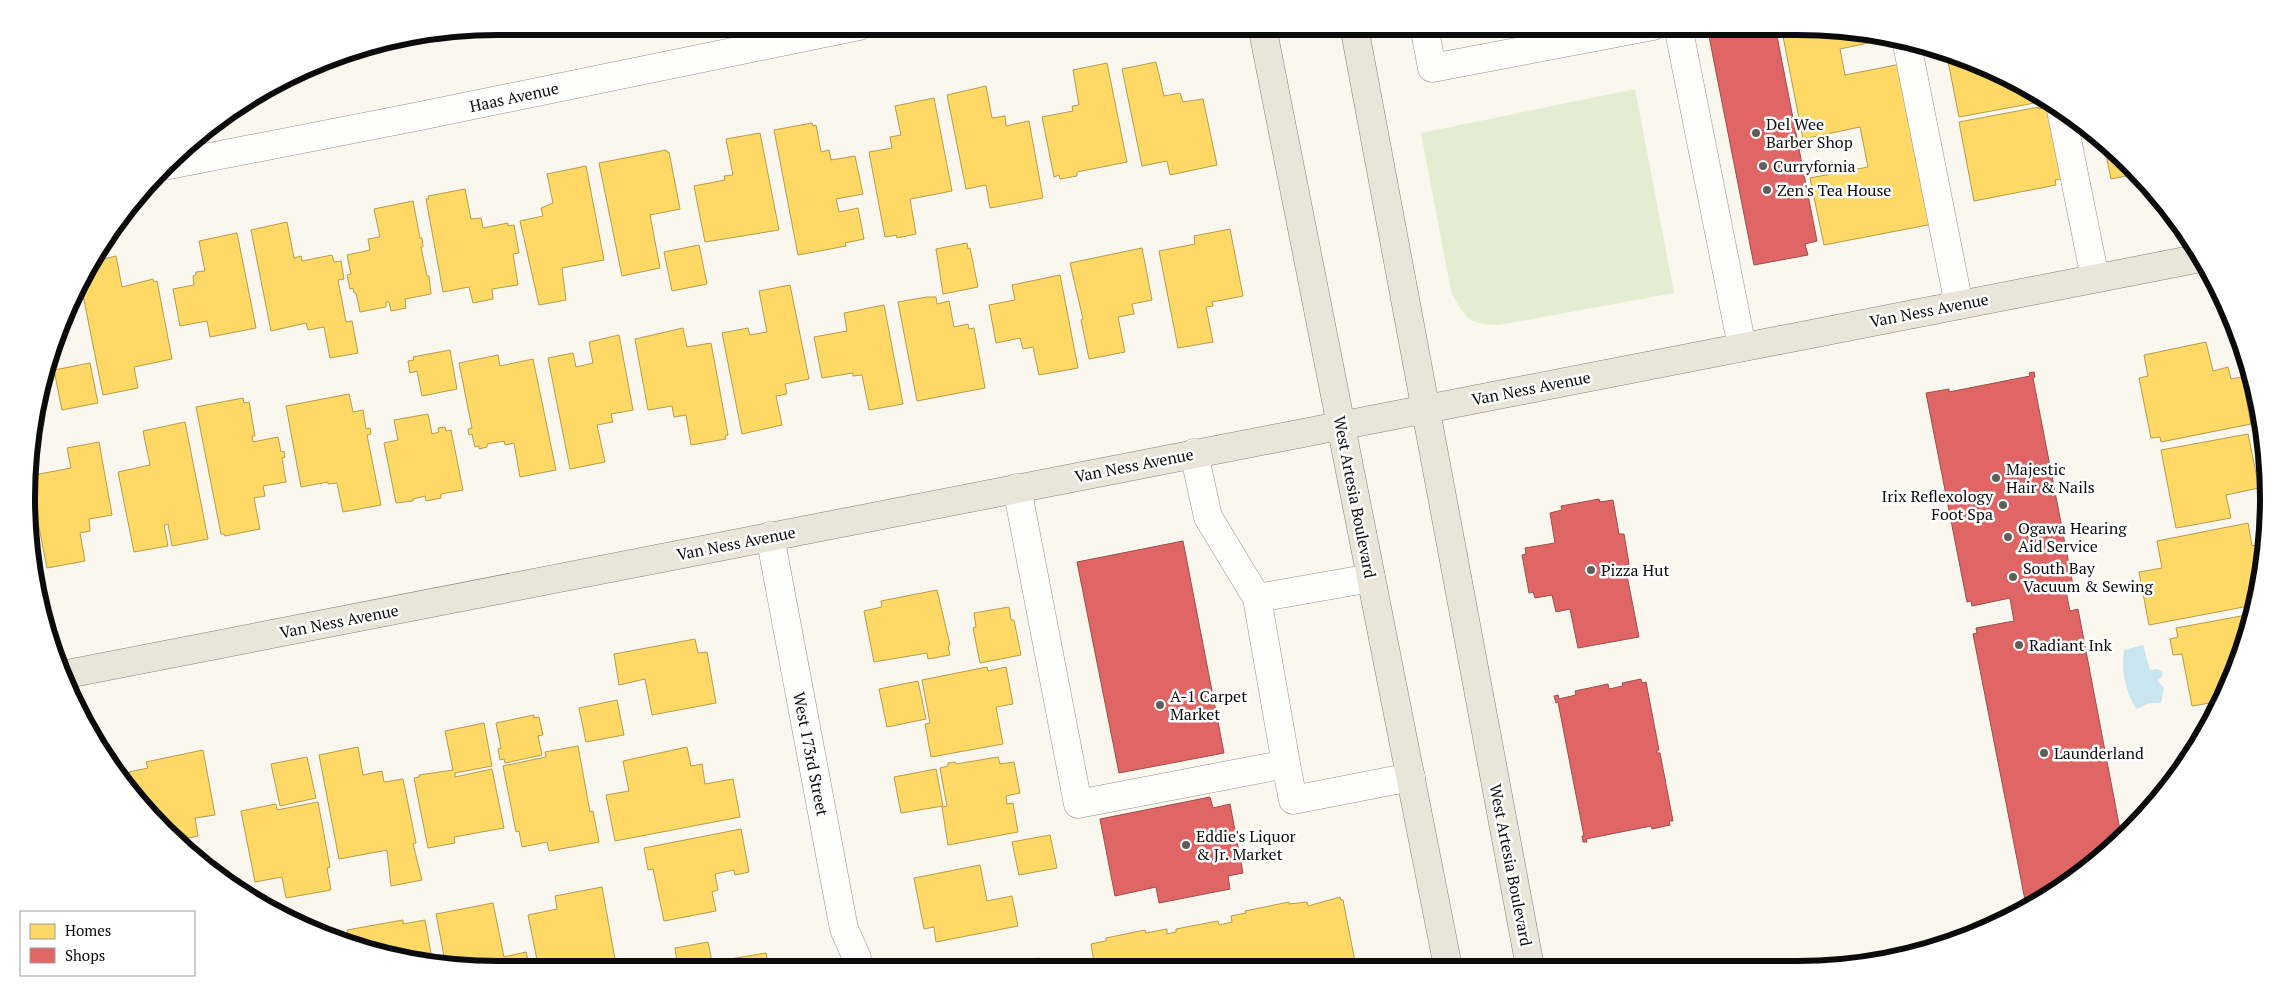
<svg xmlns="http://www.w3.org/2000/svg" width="2295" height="996" font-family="'PT Serif',serif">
	<rect width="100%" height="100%" fill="#faf7ef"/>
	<path fill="#e4edd1" d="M1635,89L1674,293L1499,325C1468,325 1465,318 1451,291L1421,133Z"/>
	<path fill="#c9e5f0" d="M2143,645L2150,670L2157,669L2163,672L2162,677L2157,680L2164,688L2161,703H2150L2136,709C2125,689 2121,672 2124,650Z"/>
	<path fill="#ffd966" stroke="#b69b4b" d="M1781,26H1797L1882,40L1840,49L1845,75L1906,63L1938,223L1824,245L1810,178L1868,167L1860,127L1803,139Z
		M1946,51L2033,90L2042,96L2039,97L2040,102L1959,117Z
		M1156,62L1164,96L1180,93L1183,102L1203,99L1217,165L1170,175L1167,161L1142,166L1122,69Z
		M1107,63L1127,162L1077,172V176L1060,179L1059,175L1054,177L1042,117L1073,111L1072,106L1079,105L1073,70Z
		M986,86L992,118L1005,116L1006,126L1029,121L1043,198L990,208L986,185L966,189L947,95Z
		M934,98L952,191L910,199L916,234L897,238L896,235L885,237L869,152L892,148L890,137L901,135L895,106Z
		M2039,107V109L2048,107L2062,179L2055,180L2056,185L1974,201L1959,122Z
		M812,123L813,126L816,125L821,152L829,150L831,160L855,156L863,194L836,199L839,212L858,208L864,239L845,243L846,246L798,255L774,130Z
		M760,133L779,230L705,242L694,186L725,180L724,176L733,175L726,139Z
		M2103,140L2108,144L2136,174L2111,179Z
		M666,150L667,152H669L680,209L650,215L660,268L622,276L599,163Z
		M586,166L604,260L562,268L566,300L539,305L520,221L543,216L541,208L553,203L547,174Z
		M465,189L471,219L481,218L483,228L508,223V226L514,225L519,253L513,254L518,285L492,289L493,299L473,303L469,287L443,292L426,199H429L428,196Z
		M413,201L420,238H422L423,247H421L427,276H429L431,294L405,299L406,308L391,311L389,302H386V307L360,312L356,293H354L353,288L350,289L347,275L351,274L347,255L370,250L368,239L380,237L374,209Z
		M287,222L294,258L301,256L302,261L332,255L334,262L341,261L344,279L338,280L346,322L352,321L358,353L330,358L324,327L308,330L306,323L271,331L251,230Z
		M1230,229L1243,296L1212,302L1213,306L1206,307L1213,342L1178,348L1159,251L1195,244L1194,236Z
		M237,233L256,328L210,337L207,321L180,326L173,289L194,285L193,276L196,275V272L205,271L199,241Z
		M967,243L968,249L970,248L978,287L943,294L936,249Z
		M699,245L707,284L672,291L664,252Z
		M1142,248L1152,300L1132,304L1134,314L1118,317L1125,352L1089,359L1081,320L1083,319L1070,263Z
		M116,256L122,287L153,279L154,282L157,281L172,359L134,367L138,388L103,395L81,285L90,262Z
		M1060,275L1078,368L1039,375L1033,347L1023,349L1020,338L996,343L989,305L1015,300L1012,285Z
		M790,285L809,379L785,384L787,394L776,396L782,425L742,434L722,333L748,328L750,335L767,332L759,291Z
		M927,297H936L937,304L949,301L954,327L968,324L969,329L974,328L985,388L917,401L898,302Z
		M884,305L903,404L869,410L862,375L853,376V373L822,378L814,337L847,331L844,313Z
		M683,328L687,347L711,343L728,435L725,436L726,439L691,445L686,415L674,417L672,406L648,410L635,339Z
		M619,335L633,410L611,414L613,422L597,425L605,462L570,469L548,358L573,353L576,367L593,363L589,342Z
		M2206,342L2213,371L2228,367L2231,379L2242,377L2251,424L2161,442L2160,437L2151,438L2139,378L2148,376L2144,355Z
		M450,350L457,389L422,396L417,371L410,373L408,361L414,360L413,357Z
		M498,355L500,366L533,359L556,470L520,477L514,443L505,445L504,441L487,444V447L479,449V446L475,447L472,434L469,435L468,429L472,428L459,363Z
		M90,363L98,403L62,410L54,370Z
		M349,394L353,412L363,410L366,429L370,428L371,434L367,435L381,505L343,512L337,483L328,484V482L301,487L286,406Z
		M243,398L244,403L249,402L255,436H252L253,442L278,437L281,452L284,451L285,457L282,458L286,482L263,486L265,496L254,498L260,529L225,536L224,534H221L196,407Z
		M428,414L432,434L439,432L438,428L445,427L446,431L451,430L463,490L441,494V498L426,501L425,496L413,499V501L396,503L384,443L398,440L394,420Z
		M185,422L208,539L172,546L168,524L164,525L168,546L134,552L118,472L150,465L143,431Z
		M2248,434L2259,488L2226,495L2231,518L2176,528L2161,450Z
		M99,442L112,515L89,519L90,531L80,533L85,561L47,568L29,476L71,468L67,448Z
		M2248,523L2252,546L2265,543V560L2254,605L2149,625L2139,572L2162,568L2157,541Z
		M937,590L950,645L948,646L950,655L928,659L927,653L874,662L864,611L882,607L881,601Z
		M1009,607L1011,620H1014L1021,655L980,663L973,628L976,627L974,613Z
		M2252,614L2244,650L2216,702L2192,706L2182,654L2173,655L2170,639L2178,637L2176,628Z
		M695,639L698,653L707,652L716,703L652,715L645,679L619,685L614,654Z
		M987,667L988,671L1006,667L1013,704L996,707L1003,744L931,757L925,724L930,723L922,680Z
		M918,681L926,719L887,727L879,689Z
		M617,700L624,735L586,742L579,708Z
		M534,715V718L539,717L543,735L538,736L542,755L505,763L504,759L500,760L498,749L501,748L496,723Z
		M484,723L492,766L455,773V777L492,769L504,828L454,837L455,843L428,848L414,778L419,777V775L453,770L445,731Z
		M578,746L590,812L593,811L599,842L549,851L547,842L522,847L519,831L516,832L503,766L546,757L545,752Z
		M358,747L363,775L382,771L384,782L403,779L416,843L413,844L422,880L391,886L387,850L339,859L319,755Z
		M687,747L691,766L702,764L705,784L733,779L740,817L615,841L606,795L629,791L623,761Z
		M203,750L215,815L195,818L198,836L189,838L182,832L165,826L131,785L129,772L148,768L146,762Z
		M307,757L316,798L280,806L271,764Z
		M998,757L1000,764L1014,762L1020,793L1006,796L1007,804L1013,803L1018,832L948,845L942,807L947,806L940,768L948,766V763L955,762L956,764Z
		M936,769L943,806L901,813L894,777Z
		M318,802L330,867L327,868L331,890L286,898L282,877L255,882L241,811L276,804L277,810Z
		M741,829L749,872L735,875L734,870L715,874L718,890L712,892L716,911L664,921L653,869L648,870L644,848Z
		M172,835L190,844L186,852Z
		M1050,835L1057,868L1019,875L1012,842Z
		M980,865L987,901L1012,896L1018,926L936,942L934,927L924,929L914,878Z
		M602,887L616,965L591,969L539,970L528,915L557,909L555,896Z
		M1340,897L1341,900H1343L1356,967L1095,968L1091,944L1106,941V938L1145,930L1146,933L1167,929V934L1176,932V929L1218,921L1219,925L1232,922L1231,916L1246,913L1245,911L1289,902V904L1307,902L1308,906Z
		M493,903L504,957L526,952L530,970H498L445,961L436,914Z
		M403,920V924L425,920L432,959L349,945L347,930Z
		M708,942L712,962L766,953L769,969H674L678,968L675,948Z
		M1039,958L1041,968H984Z
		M665,959L667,969H630L629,966Z"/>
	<path fill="#e06666" stroke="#a04b4b" d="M1707,26H1775L1817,241L1805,244L1808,255L1754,265Z
		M2034,372L2035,377L2033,378L2073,585L2065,586L2070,611L2078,609L2121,835L2084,872L2026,905L1973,634L1977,633L1976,628L2014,621L2010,598L1972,606L1971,601L1967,602L1926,393L1949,389V392L2030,376L2029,373Z
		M1599,499L1600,502L1613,500L1619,534H1624L1629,564L1625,565L1639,637L1578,648L1570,609L1556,612L1552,595L1535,598L1533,592L1529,593L1522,555L1526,554L1525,548L1555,543L1550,513L1562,510L1561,506Z
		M1183,541L1224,753L1119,773L1077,562Z
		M1641,679L1642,683L1646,682L1659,750H1657V753H1660L1673,821H1669L1670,825L1652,829L1651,826L1586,839L1587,842H1583L1582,836H1584L1558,702L1556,703L1554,696L1558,695L1559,699L1576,695L1575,691L1608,684L1609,689L1623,686L1622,683Z
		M1210,797L1213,808L1230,804L1243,873L1228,876L1230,889L1159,903L1156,887L1115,896L1100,819Z"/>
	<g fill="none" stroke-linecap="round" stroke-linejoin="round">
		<defs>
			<path id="minor" d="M1424,26L1432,68L1653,26
				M1678,26L1742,347
				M1907,44L1959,305
				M2061,110L2095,278
				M169,165L415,117L859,26
				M1194,453L1208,517L1257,598
				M1017,488L1078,804L1286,764L1293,800L1411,777
				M770,536L844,929L857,958L858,969
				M1286,764L1257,598L1371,578"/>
			<path id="major" d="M1262,26L1448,967
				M1354,26L1530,967
				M67,674L2201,258"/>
		</defs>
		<use href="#minor" stroke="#93918e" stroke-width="29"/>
		<use href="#major" stroke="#807f7b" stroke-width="29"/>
		<use href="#minor" stroke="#fefefd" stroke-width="28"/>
		<use href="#major" stroke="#eae5d9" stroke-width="28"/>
	</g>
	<g fill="#5f5e5b" stroke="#fff" stroke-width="2">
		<circle cx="1756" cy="133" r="5"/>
		<circle cx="1763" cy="166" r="5"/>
		<circle cx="1767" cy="190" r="5"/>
		<circle cx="1996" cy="478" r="5"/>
		<circle cx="2003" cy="505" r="5"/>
		<circle cx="2008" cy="537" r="5"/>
		<circle cx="1591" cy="570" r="5"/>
		<circle cx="2013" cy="577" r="5"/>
		<circle cx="2019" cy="645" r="5"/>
		<circle cx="1160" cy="705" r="5"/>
		<circle cx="2044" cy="753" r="5"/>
		<circle cx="1186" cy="845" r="5"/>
	</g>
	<g text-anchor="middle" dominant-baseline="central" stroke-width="5" stroke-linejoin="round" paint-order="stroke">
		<g font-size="16" fill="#0b0b0b" stroke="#fff">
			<text transform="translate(514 97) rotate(-12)">Haas Avenue</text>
			<text transform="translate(1929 310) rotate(-11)">Van Ness Avenue</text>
			<text transform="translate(1531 388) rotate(-11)">Van Ness Avenue</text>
			<text transform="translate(1134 465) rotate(-11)">Van Ness Avenue</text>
			<text transform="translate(1355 497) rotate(79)">West Artesia Boulevard</text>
			<text transform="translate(736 543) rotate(-11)">Van Ness Avenue</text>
			<text transform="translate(339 621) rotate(-11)">Van Ness Avenue</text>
			<text transform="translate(811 754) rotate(79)">West 173rd Street</text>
			<text transform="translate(1511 865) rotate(79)">West Artesia Boulevard</text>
		</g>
		<g font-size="16" fill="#0b0b0b" stroke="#fff" text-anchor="start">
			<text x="1766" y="124">Del Wee<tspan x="1766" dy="18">Barber Shop</tspan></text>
			<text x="1773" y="166">Curryfornia</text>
			<text x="1777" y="190">Zen's Tea House</text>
			<text x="2006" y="469">Majestic<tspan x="2006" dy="18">Hair &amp; Nails</tspan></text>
			<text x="1993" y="496" text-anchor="end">Irix Reflexology<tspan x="1993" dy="18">Foot Spa</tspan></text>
			<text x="2018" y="528">Ogawa Hearing<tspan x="2018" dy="18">Aid Service</tspan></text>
			<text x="2023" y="568">South Bay<tspan x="2023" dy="18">Vacuum &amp; Sewing</tspan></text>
			<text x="1601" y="570">Pizza Hut</text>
			<text x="2029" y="645">Radiant Ink</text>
			<text x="1170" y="696">A-1 Carpet<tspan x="1170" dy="18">Market</tspan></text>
			<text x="2054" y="753">Launderland</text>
			<text x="1196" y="836">Eddie's Liquor<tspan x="1196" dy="18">&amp; Jr. Market</tspan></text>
		</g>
	</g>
	<path d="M0 0H2295V996H0ZM498 35H1797A463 463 0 0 1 2260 498V498A463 463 0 0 1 1797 961H498A463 463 0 0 1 35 498V498A463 463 0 0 1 498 35Z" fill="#fff" fill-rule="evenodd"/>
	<path fill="none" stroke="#0b0b0b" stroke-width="6" d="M498 35H1797A463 463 0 0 1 2260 498V498A463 463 0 0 1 1797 961H498A463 463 0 0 1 35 498V498A463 463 0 0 1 498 35Z"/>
	<rect x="20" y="911" width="175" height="65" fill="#ffffff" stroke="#9d9d9d"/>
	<rect x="30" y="924" width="25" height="15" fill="#ffd966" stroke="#9d9d9d"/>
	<text x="65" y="936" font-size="15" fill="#0b0b0b">Homes</text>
	<rect x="30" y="948" width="25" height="15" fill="#e06666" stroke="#9d9d9d"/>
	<text x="65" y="961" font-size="15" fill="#0b0b0b">Shops</text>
</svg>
